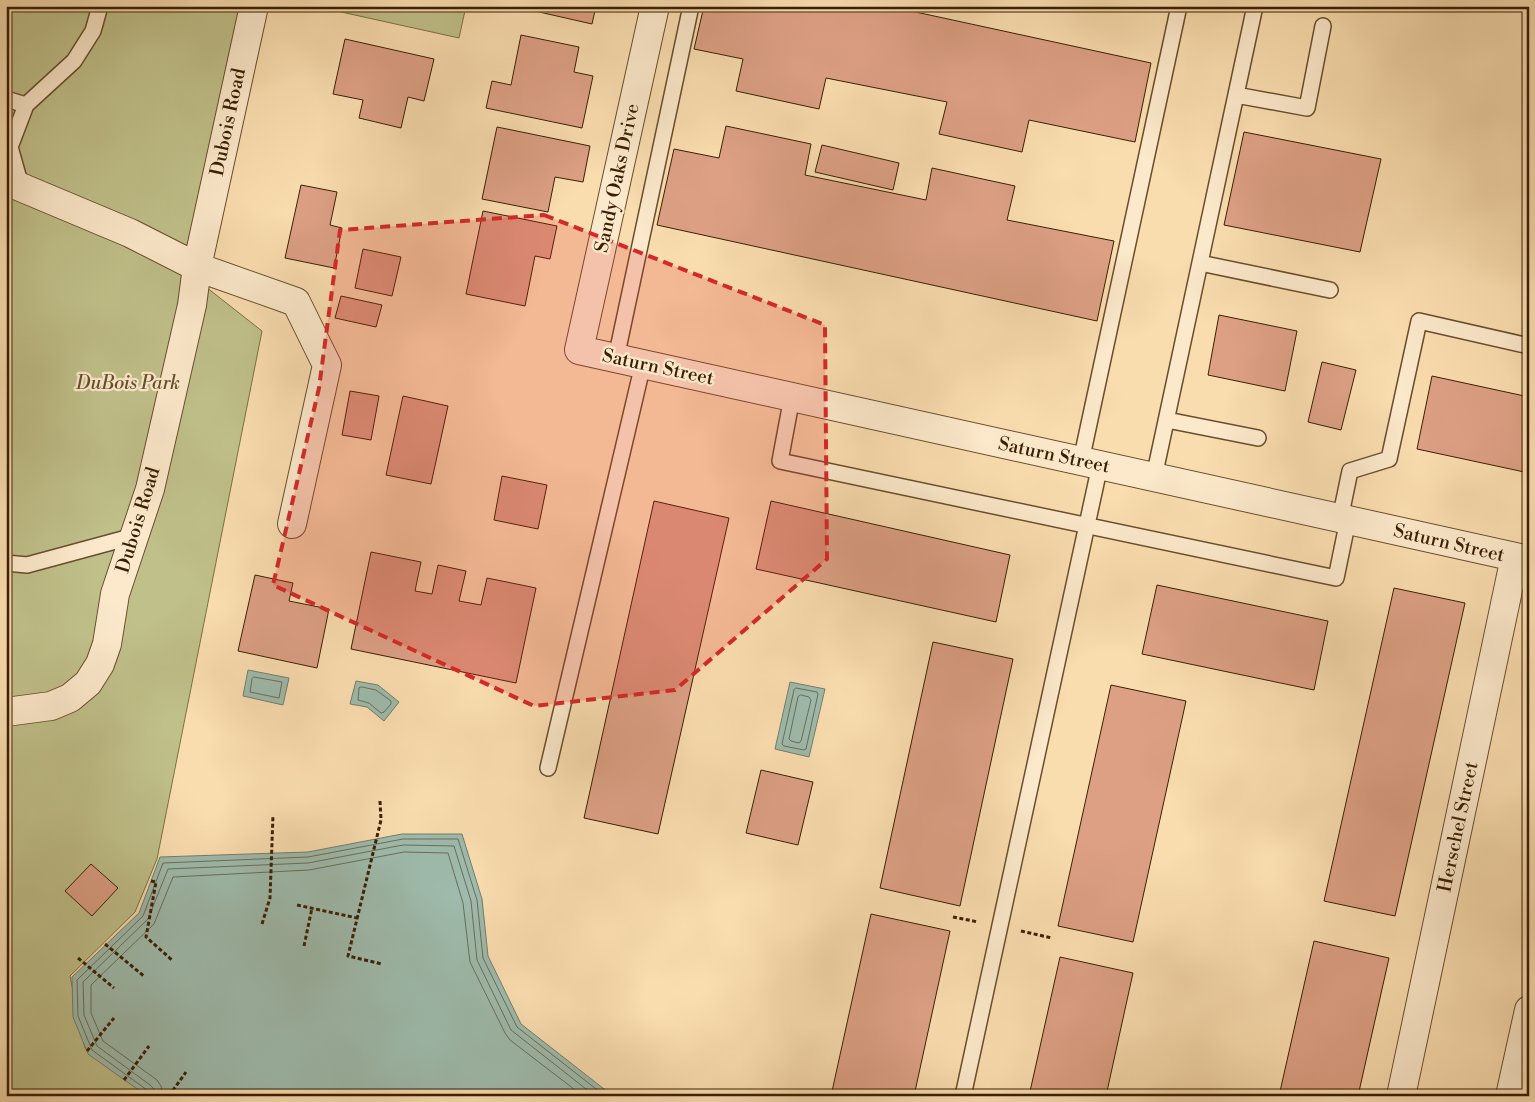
<svg xmlns="http://www.w3.org/2000/svg" width="1535" height="1102" font-family="'Libre Bodoni',serif">
	<rect width="100%" height="100%" fill="#faddaf"/>
	<filter id="stains"><feTurbulence type="fractalNoise" baseFrequency=".004" numOctaves="4"/><feColorMatrix values="0 0 0 0 .2 0 0 0 0 .09 0 0 0 0 .02 0 0 0 .5 -.17"/></filter>
	<radialGradient id="worn" r=".72"><stop offset=".6" stop-color="#630" stop-opacity="0"/><stop offset="1" stop-color="#630" stop-opacity=".3"/></radialGradient>
	<path fill="#c0c08a" stroke="#7c7046" d="M6,6H261L206,287L262,331L157,859L135,912L70,976L85,1048L152,1096H6Z
		M314,6H466L459,38Z"/>
	<path fill="#9ebbad" stroke="#767d69" d="M248,670L289,678L283,705L243,696Z
		M356,681L378,685L399,702L384,721L367,707L350,704Z
		M790,682L825,689L809,757L775,749Z
		M402,834H462L482,899L488,956L521,1024L613,1096H147L88,1054L73,1017L72,977L139,913L160,857L308,852Z"/>
	<g fill="none" stroke-linecap="round" stroke-linejoin="round">
		<path stroke="#6c6d58" stroke-width="1" d="M254,677L282,682L279,698L250,692L252,679Z
			M362,687L376,690L391,701V704L384,712L381,713L369,703L358,700L359,688Z
			M796,688L817,692L818,694L806,749L804,750L784,746L782,744L794,690Z
			M801,695L809,697L811,700L801,741L799,743L791,741L789,739L798,697Z
			M149,1096L147,1090L92,1050L78,1016L77,980L143,916L163,863L308,857L403,839H458L477,900L483,958L517,1027L605,1096
			M155,1096L154,1089L150,1085L97,1046L84,1015L83,982L148,919L168,869L308,863L403,845L454,846L471,901L477,960L511,1030L595,1096
			M163,1096L161,1086L157,1080L103,1041L91,1013V985L154,924L173,877L309,870L404,852L448,853L463,903L470,962L505,1033L510,1040L583,1096"/>
	</g>
	<path fill="#dda085" stroke="#391f02" d="M527,6H596L592,24L526,9Z
		M704,6H888L1151,63L1135,142L1029,120L1022,152L939,134L947,102L826,78L819,109L736,91L743,59L694,49Z
		M521,35L579,47L574,72L593,76L582,128L486,108L492,81L511,85Z
		M345,39L434,59L424,101L408,97L401,128L359,118L363,100L333,94Z
		M726,126L811,144L805,175L926,200L932,168L1015,186L1007,220L1114,241L1097,321L657,225L674,149L719,158Z
		M497,127L590,146L583,182L555,177L548,212L482,199Z
		M1244,132L1381,159L1360,252L1224,225Z
		M822,145L899,163L893,190L815,172Z
		M301,185L337,192L330,225L342,228L334,268L285,258Z
		M483,211L557,226L550,259L535,256L525,306L466,294Z
		M363,249L401,257L392,296L355,288Z
		M341,296L382,305L376,327L335,318Z
		M1219,315L1297,331L1285,391L1208,375Z
		M1322,362L1356,370L1341,430L1308,422Z
		M1432,376L1529,397V473L1417,449Z
		M350,391L379,396L371,440L342,435Z
		M403,396L448,406L431,484L386,475Z
		M502,476L547,485L538,529L494,520Z
		M654,501L729,518L658,834L584,818Z
		M771,501L1010,555L996,622L756,569Z
		M371,552L421,562L415,591L432,594L438,565L466,571L459,601L481,605L487,578L536,588L516,683L351,649Z
		M255,575L293,583L289,601L329,609L317,668L238,651Z
		M1157,585L1328,621L1314,690L1142,654Z
		M1394,588L1465,603L1395,916L1324,901Z
		M933,642L1013,659L960,906L880,888Z
		M1111,685L1186,701L1133,942L1058,926Z
		M761,770L813,782L798,845L746,833Z
		M91,864L118,888L92,916L65,891Z
		M871,914L950,931L914,1096H831Z
		M1314,941L1389,958L1358,1096H1279Z
		M1060,957L1133,973L1106,1096H1029Z"/>
	<g fill="none" stroke-linecap="round" stroke-linejoin="round">
		<defs>
			<path id="service" d="M1236,95L1307,108L1323,26
				M6,99L26,105
				M21,186L10,147L26,105L74,61L93,31L100,6
				M1200,263L1330,290
				M616,358L691,6
				M792,397L780,461L1336,578L1348,520
				M1167,420L1258,438
				M1081,461L1179,6
				M1154,477L1255,6
				M1340,519L1350,471L1389,459L1419,321L1529,346
				M6,563L27,565L134,536
				M548,768L643,364
				M963,1096L1100,465"/>
			<path id="minor" d="M655,6L579,350L1529,560
				M6,181L130,233L197,267L296,302L327,365L292,524
				M6,712L51,706L70,698L88,683L100,664L107,644L115,594L150,489L192,305L197,267L254,6
				M1401,1096L1515,557
				M1510,1096L1529,1010"/>
		</defs>
		<use href="#service" stroke="#694e2d" stroke-width="18"/>
		<use href="#minor" stroke="#694e2d" stroke-width="30"/>
		<path stroke="#391f02" stroke-width="3" stroke-dasharray="4 2.5" stroke-linecap="butt" d="M380,801L381,820L348,956L382,964
			M151,881L156,882L146,937L172,960
			M297,905L357,918
			M953,917L978,922
			M262,924L270,898L273,815
			M1021,931L1052,938
			M105,944L145,977
			M304,946L312,908
			M78,958L114,988
			M87,1051L114,1018
			M124,1080L149,1046
			M169,1096L186,1072"/>
		<use href="#service" stroke="#fce9cb" stroke-width="15"/>
		<use href="#minor" stroke="#fce9cb" stroke-width="28"/>
	</g>
	<path fill="#d62828" fill-opacity="0.2" stroke="#d62828" stroke-width="4" stroke-dasharray="10 6" stroke-linejoin="round" d="M544,215L825,325L827,559L675,690L534,706L273,585L319,388L340,230Z"/>
	<g text-anchor="middle" dominant-baseline="central" stroke-width="4.5" stroke-linejoin="round" paint-order="stroke">
		<g font-size="19" fill="#391f02" stroke="#fce9cb">
			<text transform="translate(228 122) rotate(-78)">Dubois Road</text>
			<text transform="translate(617 178) rotate(-78)">Sandy Oaks Drive</text>
			<text transform="translate(658 367) rotate(12)">Saturn Street</text>
			<text transform="translate(1054 455) rotate(12)">Saturn Street</text>
			<text transform="translate(138 520) rotate(-73)">Dubois Road</text>
			<text transform="translate(1449 543) rotate(13)">Saturn Street</text>
			<text transform="translate(1458 827) rotate(-78)">Herschel Street</text>
		</g>
		<g font-size="19" font-style="italic" fill="#624f2b" stroke="#fce9cb">
			<text x="128" y="383">DuBois Park</text>
		</g>
	</g>
	<rect width="1535" height="1102" fill="none" stroke="#faddaf" stroke-width="25"/>
	<rect x="8" y="8" width="1520" height="1087" fill="none" stroke="#391f02" stroke-width="2.5"/>
	<rect x="12" y="12" width="1510" height="1077" fill="none" stroke="#391f02"/>
	<rect width="100%" height="100%" filter="url(#stains)"/>
	<rect width="100%" height="100%" fill="url(#worn)"/>
</svg>
